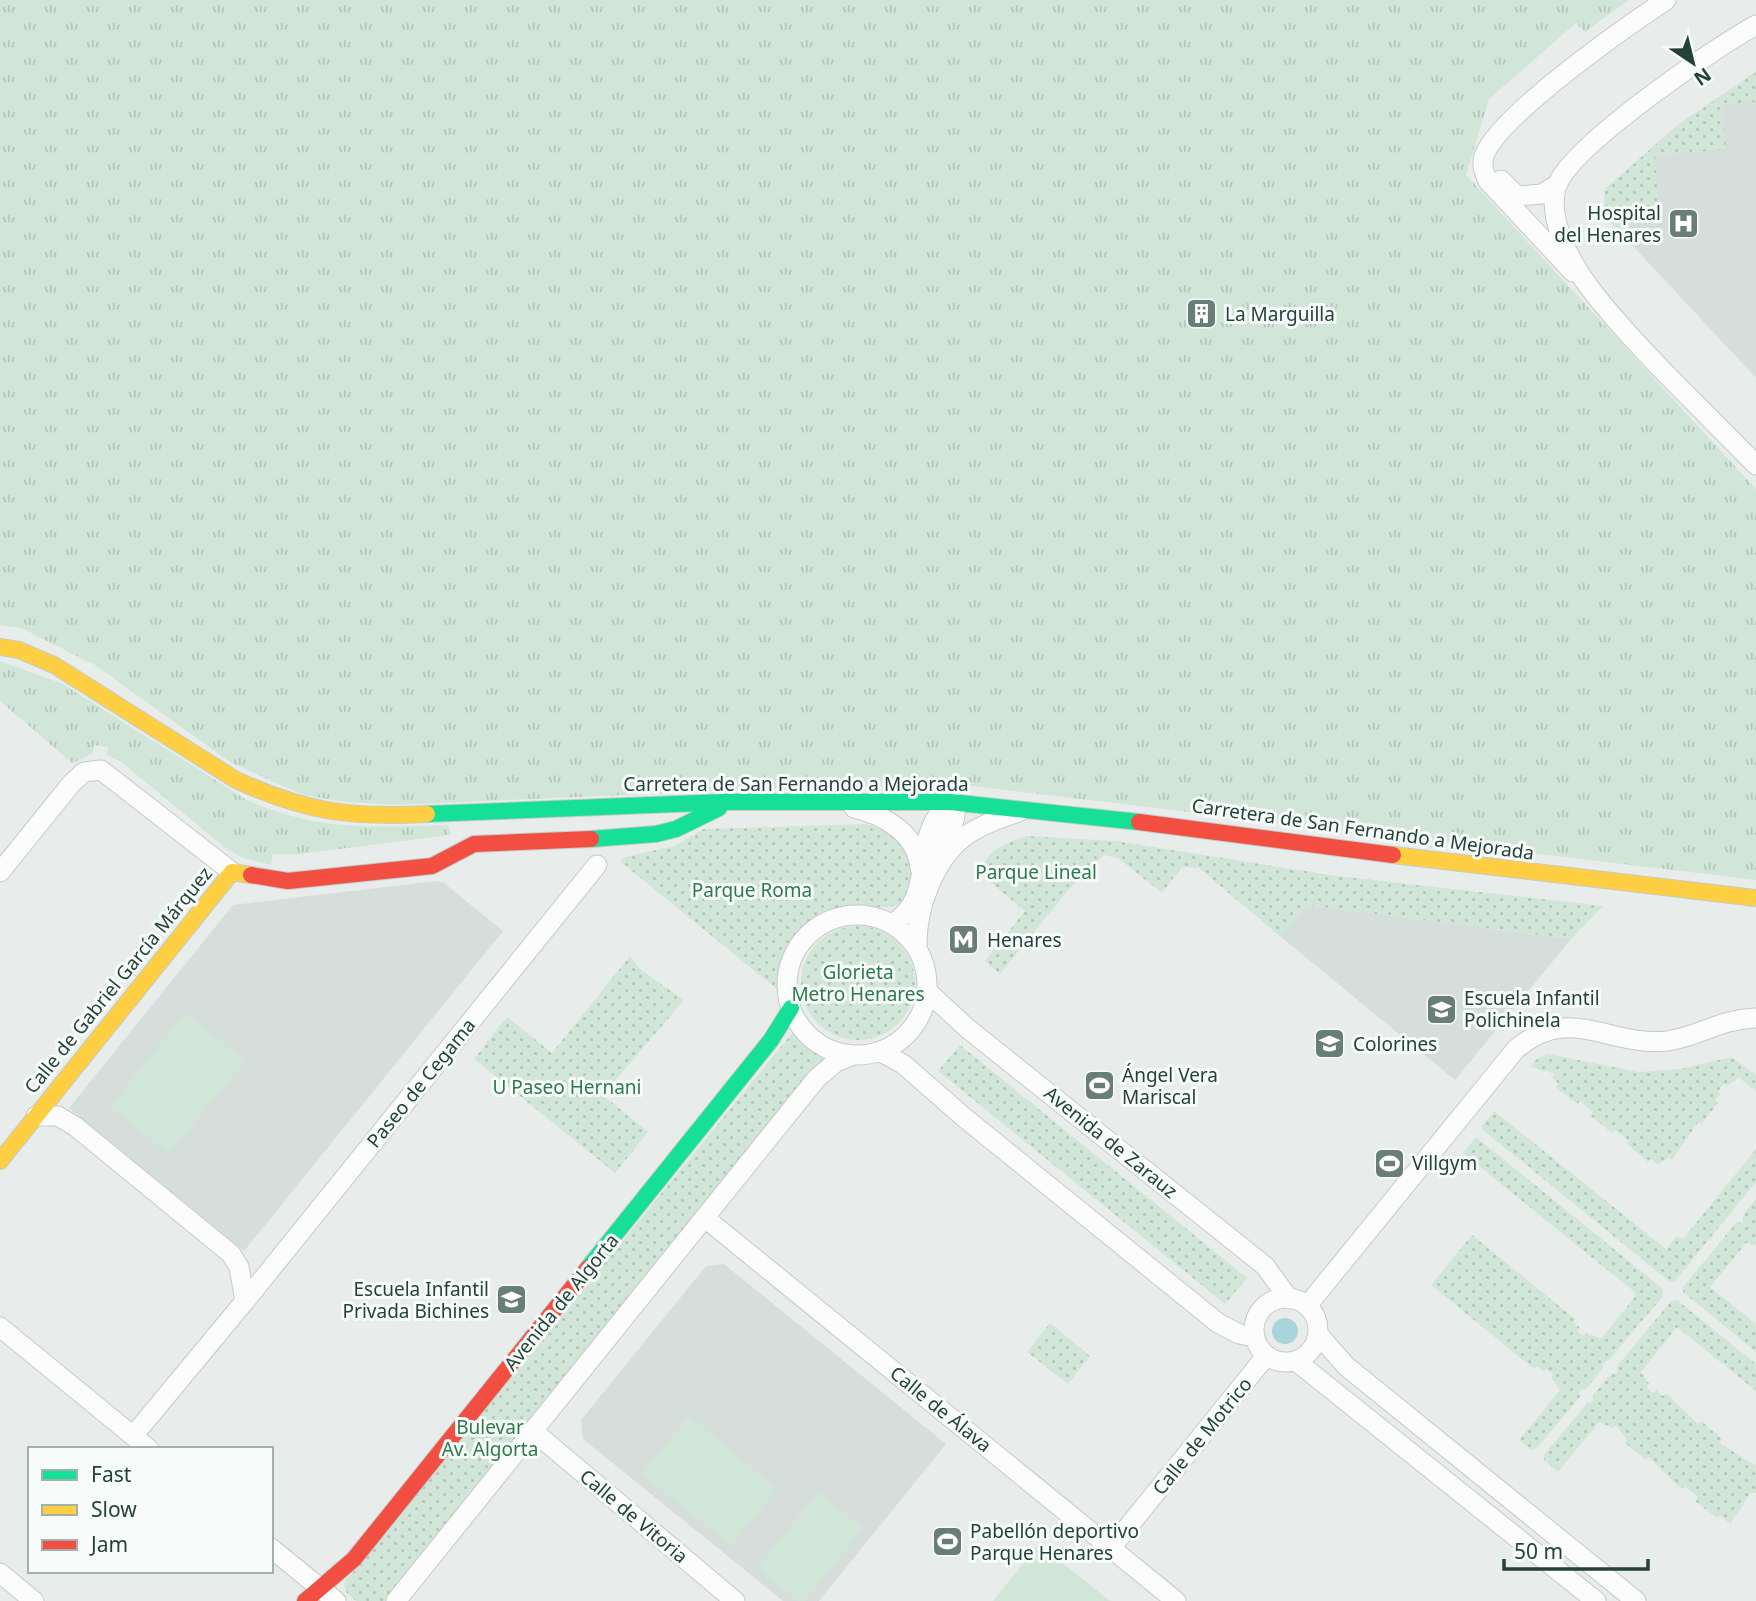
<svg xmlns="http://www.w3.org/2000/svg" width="1756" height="1601" font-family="'Noto Sans',sans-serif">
	<defs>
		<pattern id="grass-tufts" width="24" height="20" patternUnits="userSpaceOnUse" patternTransform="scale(1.75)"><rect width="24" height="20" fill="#d1e6d8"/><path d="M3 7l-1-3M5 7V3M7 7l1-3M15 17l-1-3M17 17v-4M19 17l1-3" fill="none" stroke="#b3c6ba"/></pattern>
		<pattern id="park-dots" width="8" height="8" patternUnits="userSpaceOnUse" patternTransform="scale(1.75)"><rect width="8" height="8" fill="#d1e6d8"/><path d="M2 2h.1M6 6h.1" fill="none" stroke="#b3c6ba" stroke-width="1.8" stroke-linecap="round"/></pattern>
	</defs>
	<rect width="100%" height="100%" fill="#e8edeb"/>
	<path fill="#d6dedb" d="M1756,72V378L1604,215L1605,189L1679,124Z
		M436,881L444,883L503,931L244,1251L69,1108L233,905Z
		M1307,905L1571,939L1455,1080L1281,937Z
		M724,1264L946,1444L819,1601H783L583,1439L581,1420L706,1266Z"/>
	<path fill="url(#grass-tufts)" d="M0,0H1629L1585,32L1576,23L1489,99L1466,175L1756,489V880L972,786L766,789L394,805L347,802L303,795L230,762L95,665L21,628L0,625Z
		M0,661L63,684L247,800C319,832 372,827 448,825L450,835L300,854H273L271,865L243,858L228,850L120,761L107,755L108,747L94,745L92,754L72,763L0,701Z"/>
	<path fill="url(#park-dots)" d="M1756,72V102L1723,104L1726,149L1655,156L1659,204L1620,232L1604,215L1605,189L1679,124Z
		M866,824C898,832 900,842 915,870L904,902C887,911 869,905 850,907C806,912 782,947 777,989L621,862V858L674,846L704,829Z
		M1027,836L1116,841L1337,876L1603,906L1571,939L1307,905L1281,937L1199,868L1182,867L1162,893L1118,858L1104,855L1068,890L1000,974L985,961L1025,911L982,875C983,850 1006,843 1027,836Z
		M801 983a57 57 0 1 1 114 0a57 57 0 1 1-114 0Z
		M630,956L641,970L684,1000L603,1095L648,1132L615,1173L474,1059L507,1017L552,1053Z
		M793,1032L824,1060L385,1601H356L346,1592L344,1583Z
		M960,1045L1247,1278L1225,1304L938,1071Z
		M1548,1054L1639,1072L1680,1069L1732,1057L1756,1075V1091L1739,1078L1727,1086L1724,1084L1718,1091L1721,1094L1715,1100L1718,1103L1701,1124L1698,1122L1672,1160L1669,1157L1658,1165L1651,1159L1648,1162L1627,1144L1629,1141L1615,1130L1612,1133L1591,1116L1593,1112L1580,1101L1577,1104L1556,1087L1558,1083L1552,1078L1554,1075L1547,1070L1545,1072L1530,1066L1538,1058Z
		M1494,1111L1666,1249L1677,1236L1683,1239L1756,1149V1182L1675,1281L1670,1282L1483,1130L1482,1126Z
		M1476,1137L1663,1289V1296L1610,1359L1603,1363V1368L1587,1388L1579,1391L1580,1397L1536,1449L1531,1450L1519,1440L1560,1390L1551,1378L1553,1374L1546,1369L1544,1372L1537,1366L1534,1369L1431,1285L1472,1235L1575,1319L1573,1322L1580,1328L1577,1331L1584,1336L1587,1333L1601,1339L1637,1294L1463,1153Z
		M1756,1199V1244L1752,1246L1747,1242L1710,1287L1756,1324V1352L1683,1292V1287L1737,1222L1743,1223V1215Z
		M1677,1300L1756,1364V1391L1677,1327L1641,1372L1649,1384L1647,1388L1654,1393L1656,1390L1663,1396L1666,1393L1698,1424L1701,1421L1722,1439L1720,1443L1756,1466V1493H1751L1730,1524L1720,1515L1717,1518L1695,1501L1698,1497L1684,1486L1681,1489L1649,1457L1646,1460L1625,1443L1627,1440L1616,1425L1613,1428L1599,1422L1558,1472L1544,1460V1455L1588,1402H1592L1594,1394L1611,1374L1617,1373L1618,1365L1671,1301Z
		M1050,1323L1090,1356L1068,1384L1027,1352Z"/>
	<path fill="#d1e6d8" d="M186,1013L245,1061L169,1154L110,1106Z
		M689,1416L777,1489L731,1546L642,1474Z
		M818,1492L863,1528L805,1601H798L757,1569Z
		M1039,1544L1110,1601H993Z"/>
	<path fill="#a9d4db" d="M1272 1331a13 13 0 1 1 26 0a13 13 0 1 1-26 0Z"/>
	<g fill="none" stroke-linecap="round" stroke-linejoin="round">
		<defs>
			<path id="street" d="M1756,25C1714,48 1576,143 1558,183C1544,216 1572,265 1592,291C1638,350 1703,410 1756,465
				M1501,180L1517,196L1542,194L1558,184
				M1573,272L1488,181C1484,173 1481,165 1484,156C1498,116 1627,26 1666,0
				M854,808C885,815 917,834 920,868
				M942,850C947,831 959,824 954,802
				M0,872L72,783L84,772L101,770L232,872
				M787 985a70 70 0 1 1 140 0a70 70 0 1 1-140 0Z
				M892,924C940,894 907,838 950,802
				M917,948C916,910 933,861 964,837C980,825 1000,818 1019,812
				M927,991L967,1028L1265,1266L1289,1299
				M879,1051L903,1064L966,1119L1218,1323L1239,1334L1254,1337
				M36,1116H58L76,1127L231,1254L239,1267L245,1301L133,1436
				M705,1218L1176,1601
				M1254 1330a32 32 0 1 1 64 0a32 32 0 1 1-64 0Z
				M245,1301L597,865
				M1307,1306L1516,1049C1570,1003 1608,1047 1667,1041C1699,1037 1719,1019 1756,1018
				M0,1327L149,1449
				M1318,1334L1346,1366L1636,1601
				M1296,1361L1596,1601
				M533,1431L735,1601
				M271,1548L336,1601
				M1111,1548L1266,1356
				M0,1573L34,1601
				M396,1601L817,1078L836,1062L854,1055"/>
			<path id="fast" d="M427,814L725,802H950L1139,822
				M591,839L656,834L676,829L719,808
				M588,1268L771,1040L791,1008"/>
			<path id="slow" d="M0,647L19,650L54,665L236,780C306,812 351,818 427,814
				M1393,855L1756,898
				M0,1161L232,872L251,875"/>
			<path id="jam" d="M1139,822L1393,855
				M251,875L288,881L432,866L474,844L591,839
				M305,1601L354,1559L588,1268"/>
		</defs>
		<use href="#street" stroke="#c5cac8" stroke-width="21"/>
		<use href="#fast" stroke="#c3cbc8" stroke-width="18"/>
		<use href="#slow" stroke="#c3cbc8" stroke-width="18"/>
		<use href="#jam" stroke="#c3cbc8" stroke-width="18"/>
		<use href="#street" stroke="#fcfcfc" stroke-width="19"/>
		<use href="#fast" stroke="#16e098" stroke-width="16"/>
		<use href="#slow" stroke="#ffcf43" stroke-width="16"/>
		<use href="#jam" stroke="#f24e42" stroke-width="16"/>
	</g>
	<defs>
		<symbol id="hospital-square" viewBox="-11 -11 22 22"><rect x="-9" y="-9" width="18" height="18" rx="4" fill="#697e78" stroke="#f7fbf9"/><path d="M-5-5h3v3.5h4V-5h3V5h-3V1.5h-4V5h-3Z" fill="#fff"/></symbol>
		<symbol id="building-square" viewBox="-11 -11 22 22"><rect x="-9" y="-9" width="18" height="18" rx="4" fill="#697e78" stroke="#f7fbf9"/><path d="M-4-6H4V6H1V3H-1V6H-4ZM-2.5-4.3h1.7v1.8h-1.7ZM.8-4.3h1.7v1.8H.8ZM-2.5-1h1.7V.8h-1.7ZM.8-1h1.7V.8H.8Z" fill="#fff"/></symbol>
		<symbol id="metro-square" viewBox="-11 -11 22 22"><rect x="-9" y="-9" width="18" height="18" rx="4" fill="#697e78" stroke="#f7fbf9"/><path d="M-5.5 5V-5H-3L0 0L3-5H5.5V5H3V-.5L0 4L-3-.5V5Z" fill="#fff"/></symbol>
		<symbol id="school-square" viewBox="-11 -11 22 22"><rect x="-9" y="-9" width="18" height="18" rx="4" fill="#697e78" stroke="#f7fbf9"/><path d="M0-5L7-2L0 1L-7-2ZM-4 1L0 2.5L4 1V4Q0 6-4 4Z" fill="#fff"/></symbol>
		<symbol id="stadium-square" viewBox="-11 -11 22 22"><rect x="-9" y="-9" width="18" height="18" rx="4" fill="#697e78" stroke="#f7fbf9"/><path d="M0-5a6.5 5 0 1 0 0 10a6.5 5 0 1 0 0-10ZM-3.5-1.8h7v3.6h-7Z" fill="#fff"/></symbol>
	</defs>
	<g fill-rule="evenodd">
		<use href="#hospital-square" x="1666" y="206" width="35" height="35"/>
		<use href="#building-square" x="1184" y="296" width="35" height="35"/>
		<use href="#metro-square" x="946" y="922" width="35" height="35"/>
		<use href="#school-square" x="1424" y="992" width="35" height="35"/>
		<use href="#school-square" x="1312" y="1026" width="35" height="35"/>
		<use href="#stadium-square" x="1082" y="1068" width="35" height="35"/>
		<use href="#stadium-square" x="1372" y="1146" width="35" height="35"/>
		<use href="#school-square" x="494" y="1282" width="35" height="35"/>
		<use href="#stadium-square" x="930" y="1524" width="35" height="35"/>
	</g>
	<g text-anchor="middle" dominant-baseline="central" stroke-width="6" stroke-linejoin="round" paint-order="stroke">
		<g font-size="19" fill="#24423a" stroke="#f7fbf9" text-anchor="start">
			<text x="1661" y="213" text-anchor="end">Hospital<tspan x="1661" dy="22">del Henares</tspan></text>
			<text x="1225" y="314">La Marguilla</text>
			<text x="987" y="940">Henares</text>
			<text x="1464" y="998">Escuela Infantil<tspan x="1464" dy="22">Polichinela</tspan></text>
			<text x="1353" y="1044">Colorines</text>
			<text x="1122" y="1075">Ángel Vera<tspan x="1122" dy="22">Mariscal</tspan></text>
			<text x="1412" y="1163">Villgym</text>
			<text x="489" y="1289" text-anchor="end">Escuela Infantil<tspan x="489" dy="22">Privada Bichines</tspan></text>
			<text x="970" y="1531">Pabellón deportivo<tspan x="970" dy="22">Parque Henares</tspan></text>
		</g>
		<g font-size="19" fill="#24423a" stroke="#f7fbf9">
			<text x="796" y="784">Carretera de San Fernando a Mejorada</text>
			<text transform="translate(1363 829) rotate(8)">Carretera de San Fernando a Mejorada</text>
			<text transform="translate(118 980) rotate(-51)">Calle de Gabriel García Márquez</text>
			<text transform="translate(421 1083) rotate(-51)">Paseo de Cegama</text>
			<text transform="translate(1111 1142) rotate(39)">Avenida de Zarauz</text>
			<text transform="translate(561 1302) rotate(-51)">Avenida de Algorta</text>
			<text transform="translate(941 1409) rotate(39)">Calle de Álava</text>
			<text transform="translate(1202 1436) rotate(-51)">Calle de Motrico</text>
			<text transform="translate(634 1516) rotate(40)">Calle de Vitoria</text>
		</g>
		<g font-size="19" fill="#2d7a4b" stroke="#f7fbf9">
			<text x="1036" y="872">Parque Lineal</text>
			<text x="752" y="890">Parque Roma</text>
			<text x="858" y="972">Glorieta<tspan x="858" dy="22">Metro Henares</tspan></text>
			<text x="567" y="1087">U Paseo Hernani</text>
			<text x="490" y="1427">Bulevar<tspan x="490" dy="22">Av. Algorta</tspan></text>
		</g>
	</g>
	<rect x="28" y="1447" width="245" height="126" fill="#f7fbf9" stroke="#a3b1ad" stroke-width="2"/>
	<rect x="42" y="1470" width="35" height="10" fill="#16e098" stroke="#a3b1ad" stroke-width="2"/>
	<text x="91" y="1482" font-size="21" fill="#24423a">Fast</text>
	<rect x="42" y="1505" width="35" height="10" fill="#ffcf43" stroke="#a3b1ad" stroke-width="2"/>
	<text x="91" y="1517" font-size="21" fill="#24423a">Slow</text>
	<rect x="42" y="1540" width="35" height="10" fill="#f24e42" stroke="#a3b1ad" stroke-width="2"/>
	<text x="91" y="1552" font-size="21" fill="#24423a">Jam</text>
	<g transform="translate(1693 63) rotate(145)" stroke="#f7fbf9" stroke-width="5" paint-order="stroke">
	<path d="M0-5L12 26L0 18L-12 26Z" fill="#24423a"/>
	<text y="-10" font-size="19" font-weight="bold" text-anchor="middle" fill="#24423a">N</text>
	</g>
	<path d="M1504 1559v10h144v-10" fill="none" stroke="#24423a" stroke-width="3.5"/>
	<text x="1514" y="1559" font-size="21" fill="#24423a" stroke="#f7fbf9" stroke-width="5" paint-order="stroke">50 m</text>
</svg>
